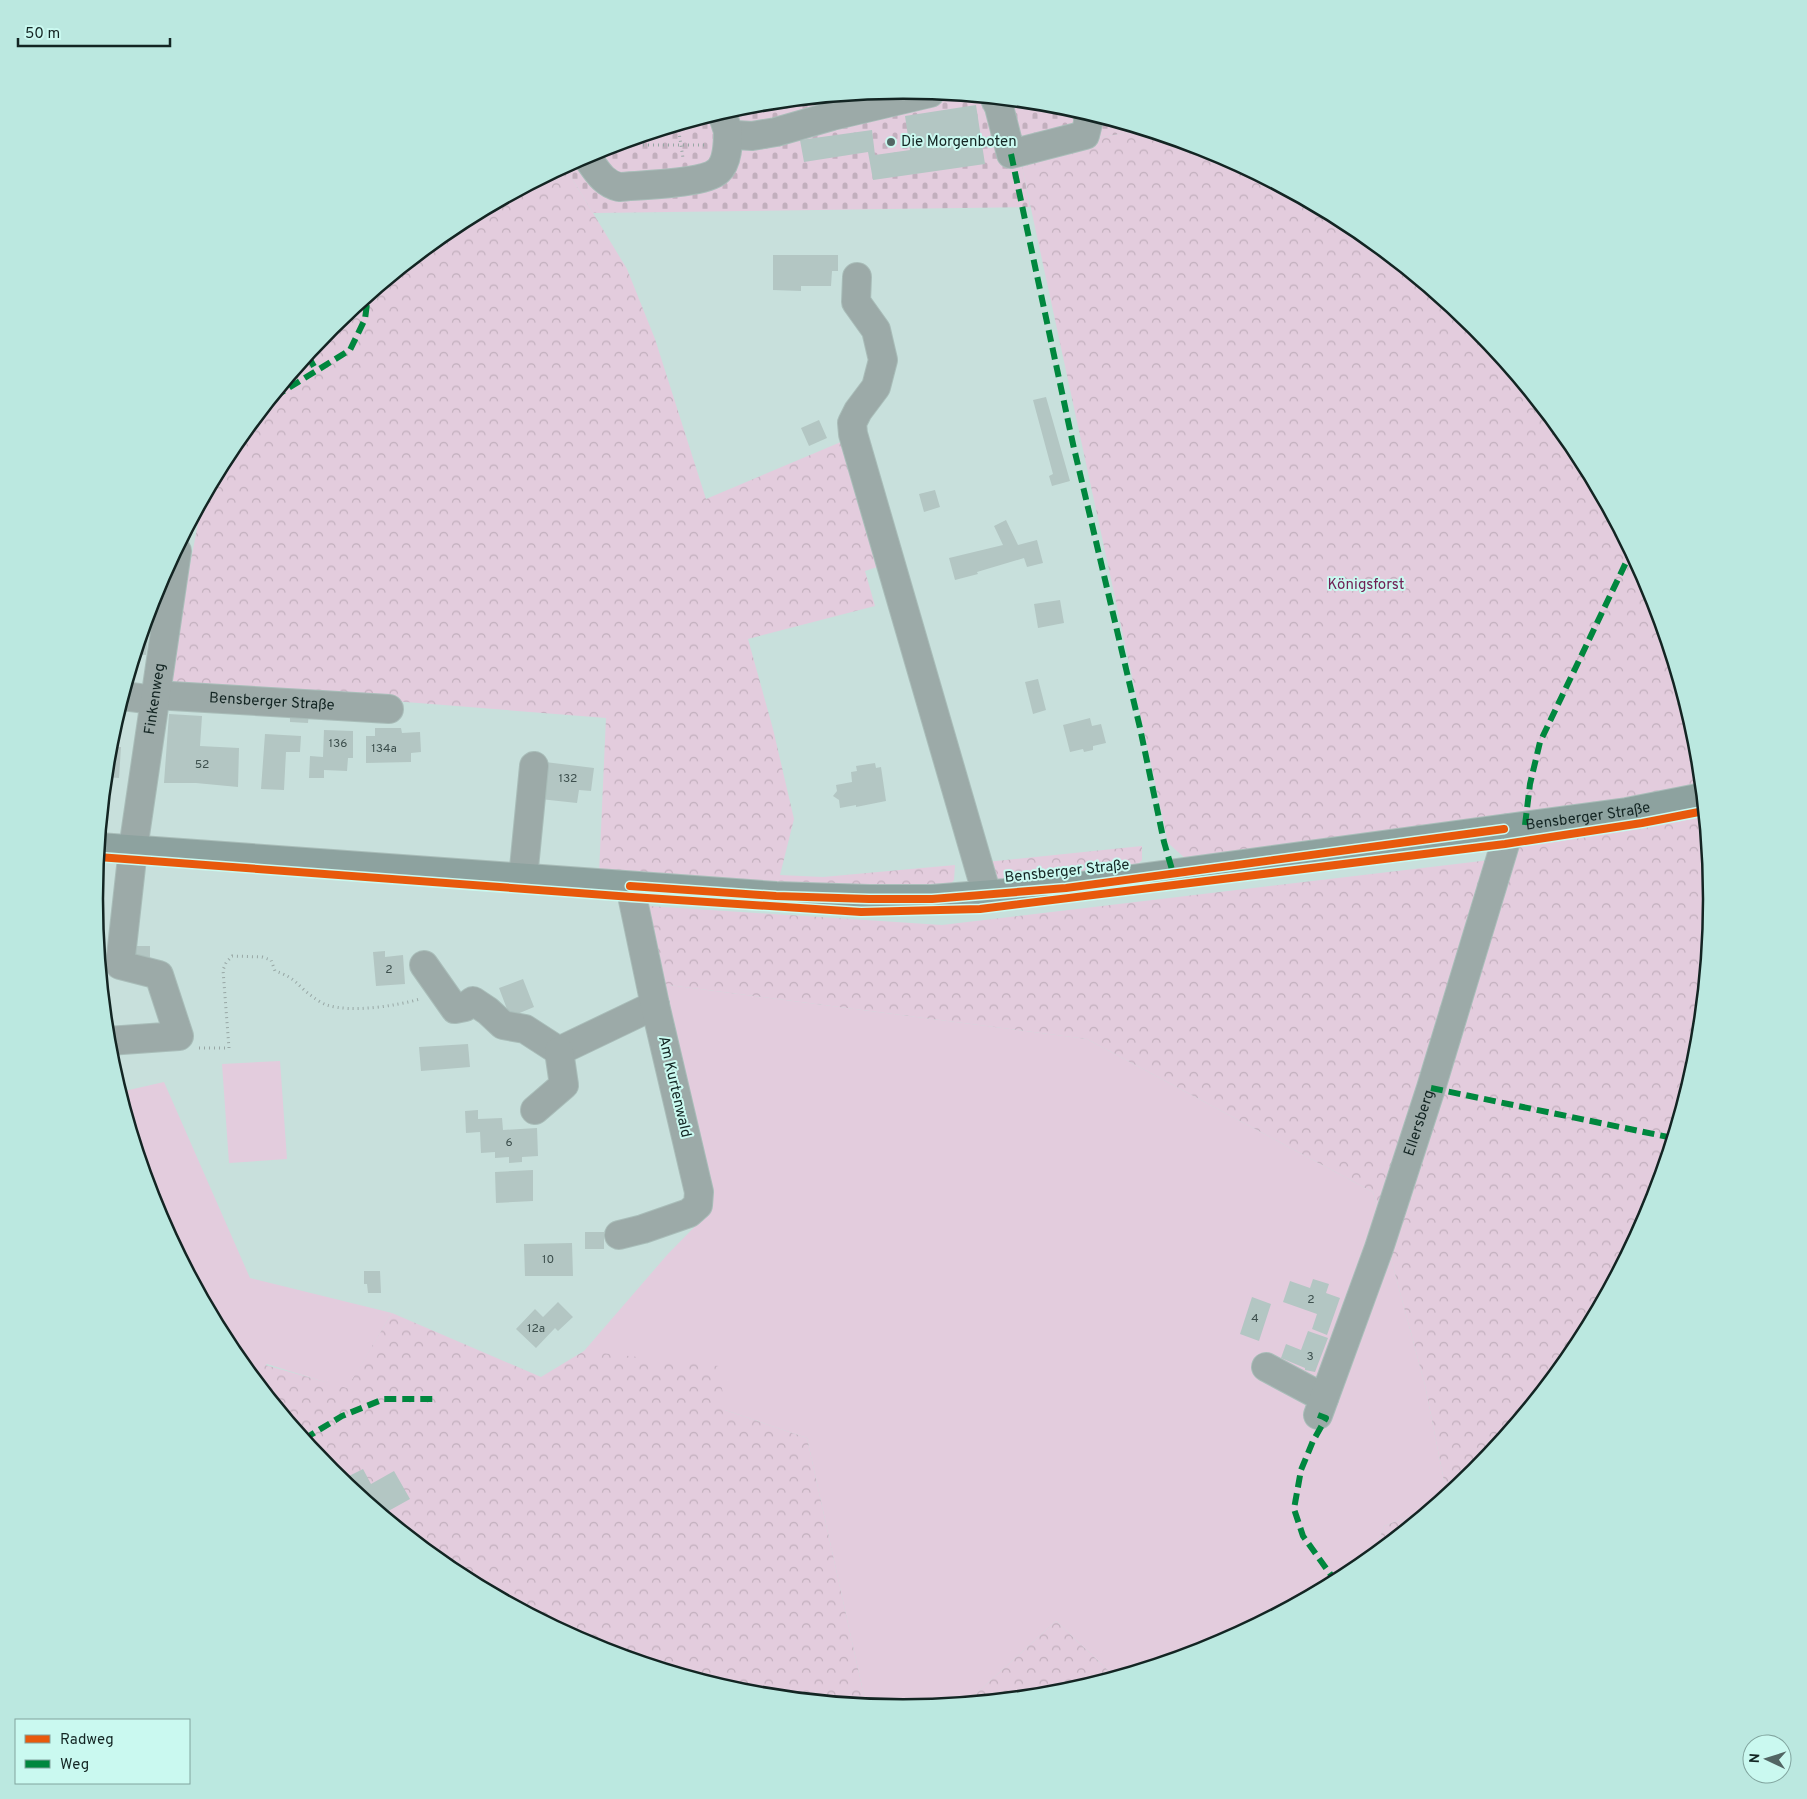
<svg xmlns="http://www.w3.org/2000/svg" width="1807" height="1799" font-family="Overpass,sans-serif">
	<defs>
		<pattern id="forest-crowns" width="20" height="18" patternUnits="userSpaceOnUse" patternTransform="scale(1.25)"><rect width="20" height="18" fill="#e3ccdd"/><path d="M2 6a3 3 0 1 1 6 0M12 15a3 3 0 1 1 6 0" fill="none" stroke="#c2afbd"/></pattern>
		<pattern id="cemetery-stones" width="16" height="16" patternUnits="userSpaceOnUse" patternTransform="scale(1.25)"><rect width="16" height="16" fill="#e3ccdd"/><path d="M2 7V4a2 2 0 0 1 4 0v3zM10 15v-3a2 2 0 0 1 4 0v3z" fill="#c2afbd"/></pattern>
	</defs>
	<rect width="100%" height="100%" fill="#c8e0dc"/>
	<path fill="#e3ccdd" d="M645,982L1087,1039L1373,1192L1425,1385L1447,1496L1433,1507L1384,1526L1374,1555L1353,1573L1213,1647L1115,1677L1056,1621L966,1703L903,1709L866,1705L807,1438L725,1410L584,1351L667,1255L712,1209Z
		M280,1061L287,1159L229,1163L222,1064Z
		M164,1082L250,1278L392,1313L347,1389L267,1364L252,1376L230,1349L156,1209L120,1092Z"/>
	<path fill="url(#forest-crowns)" d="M1141,130L1214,152L1353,227L1476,327L1577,450L1651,590L1697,742L1713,900L1697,1058L1651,1210L1576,1349L1476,1472L1447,1496L1425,1385L1373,1192L1087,1039L645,982L633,905L942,925L1490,860L1505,818L1187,860L1168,843L1022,167L1063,144Z
		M565,167L627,269L655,339L706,499L848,439L886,564L865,571L875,606L748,639L773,729L794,819L780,875L823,877L955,865L954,880L949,886L859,889L599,874L606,718L167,683L202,503L231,450L331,327L454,226Z
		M1142,846V860L1135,867L1002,884L994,879L986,862Z
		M392,1313L541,1377L584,1351L719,1366L725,1410L807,1438L866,1705L745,1693L593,1647L454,1572L331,1472L252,1376L265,1365L347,1388Z
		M1433,1507L1374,1555L1384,1526Z
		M1056,1621L1115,1677L1061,1693L966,1703Z"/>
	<path fill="url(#cemetery-stones)" d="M903,90L1062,106L1141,130L1063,144L1022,166L1030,207L593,213L565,167L594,152L746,106Z"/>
	<path fill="#b3c6c3" d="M976,105L985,164L873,180L868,152L804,162L800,140L872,130L875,155L910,150L905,116Z
		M773,255H838V271H832L831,286H801V291L773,290Z
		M1046,397L1070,481L1052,486L1049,476L1053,474L1033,400Z
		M819,420L827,438L809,446L801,428Z
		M935,490L940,507L924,512L919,494Z
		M1006,520L1018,545L1037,540L1043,563L1027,567L1024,558L977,572L978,574L955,580L949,558L1003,545L994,526Z
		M1060,600L1064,623L1038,628L1034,604Z
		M146,621L150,622L146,655L136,654Z
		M1038,679L1046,710L1033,714L1025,682Z
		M290,710L309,711L308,723L290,722Z
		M169,714L202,716L200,746L239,748L238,787L196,783H164Z
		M1090,718L1092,726L1101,724L1106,743L1093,746V750L1084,752L1083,749L1070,752L1063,725Z
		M375,728H401L402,733L420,732L421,752L411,753V762L366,763V736H375Z
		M324,730L353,731V758H348L347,771L324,770V778H309L310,756L323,757Z
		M265,734L301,736L300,752H286L284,790L261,789Z
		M109,747H121L119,778L106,777Z
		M545,762L594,768L591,791L579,790L577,803L540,799Z
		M875,763L876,768L881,767L886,801L856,807V805L840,808L839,800L833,796L837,791L836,785L852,782L851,772L857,771L856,766Z
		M131,946H150V960H131Z
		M385,951V957L403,955L405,984L376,986L373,952Z
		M101,976H108L106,999H104Z
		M523,979L534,1007L510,1017L499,988Z
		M468,1044L470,1067L421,1071L419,1047Z
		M478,1110V1119L502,1118L503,1130L537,1128L538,1156L522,1157V1162L509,1163V1157L495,1158V1152L481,1153L480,1132L466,1133L465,1111Z
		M533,1170V1201L496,1203L495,1172Z
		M585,1232H604V1249H585Z
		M572,1243L573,1276H525L524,1244Z
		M364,1271H380L381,1293H368L367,1284H364Z
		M1313,1279L1329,1284L1326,1293L1340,1298L1327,1335L1312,1329L1317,1314L1283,1302L1290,1281L1310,1288Z
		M1252,1297L1271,1304L1259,1341L1240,1334Z
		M558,1302L573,1317L558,1331L555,1328L536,1348L516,1329L535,1309L543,1317Z
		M1308,1331L1328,1338L1315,1372L1305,1370V1368L1281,1358L1286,1344L1301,1350Z
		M363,1469L371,1484L394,1471L410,1499L383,1514L368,1502L361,1489L356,1492L341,1480Z"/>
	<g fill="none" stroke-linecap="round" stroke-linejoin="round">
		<defs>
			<g id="minor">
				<path d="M995,99L999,107L1011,154L1085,135L1088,123V114"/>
				<path d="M722,113L728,131L736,135L752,136L776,132L832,116L930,93"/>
				<path d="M586,156C596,169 602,183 619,187C640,185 704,184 718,171C728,162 728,143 728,131"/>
				<path d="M857,277L856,302L876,330L883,360L876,387L858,411L852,423L853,434L987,895"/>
				<path id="s1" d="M154,695L389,709"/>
				<path d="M123,696L154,700"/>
				<path d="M523,878L534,766"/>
				<path d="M424,965L455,1009L465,1007L473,1001L488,1011L503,1025L525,1029L559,1051L655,1005"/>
				<path id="s2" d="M108,1041L179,1036L159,975L120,965L133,849L177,551"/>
				<path d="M535,1110L564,1085L559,1051"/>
				<path d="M619,1235L643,1229L689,1213L698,1205L699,1192L655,1005L630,886"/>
				<path d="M1266,1367L1324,1398"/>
				<path id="s3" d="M1318,1415L1379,1248L1431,1088L1505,844L1504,829"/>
			</g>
			<g id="major">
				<path id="s4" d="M99,847L776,896L869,899H932L1066,888L1627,812L1703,797"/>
			</g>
		</defs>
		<use href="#minor" stroke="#a9bdb9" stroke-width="30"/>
		<use href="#major" stroke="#a9bdb9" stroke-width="30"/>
		<path stroke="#98a7a5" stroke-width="3" stroke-dasharray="1 4" stroke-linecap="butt" d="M1114,124V122
			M678,126L683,158
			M643,145H705
			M199,1048H229L223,970L226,963L232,956L262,957L271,960L275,971C297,978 297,986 313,997C317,1000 323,1004 327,1005C351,1013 396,1006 420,999"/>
		<use href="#minor" stroke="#9caaa8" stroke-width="28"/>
		<use href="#major" stroke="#8da29f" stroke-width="28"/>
		<path stroke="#00873e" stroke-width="6" stroke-dasharray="12 6" stroke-linecap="butt" d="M1011,154L1073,444L1140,728L1164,842L1173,873
			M308,356L316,370
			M274,397L350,350L365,319L368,296
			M1525,825L1530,784L1540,742L1631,552
			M1431,1088L1673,1138
			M1318,1415L1326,1418L1313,1441L1301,1470L1294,1509L1303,1536L1336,1582
			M304,1439L342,1416L384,1399H436"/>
		<defs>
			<path id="cycleway" d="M98,857L632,897L861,912L980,909L1505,844L1642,823L1704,811
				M630,886L776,896L869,899H932L1066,888L1504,829"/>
		</defs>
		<use href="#cycleway" stroke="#caf9f0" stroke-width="11"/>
		<use href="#cycleway" stroke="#e8590c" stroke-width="8"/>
	</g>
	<circle fill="#526664" stroke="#caf9f0" stroke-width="2" cx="891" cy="142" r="5"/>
	<g text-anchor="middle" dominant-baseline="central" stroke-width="4" stroke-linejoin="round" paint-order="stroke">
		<g font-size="12" fill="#3d4f4d">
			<text x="338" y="744">136</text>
			<text x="384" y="749">134a</text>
			<text x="202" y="765">52</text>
			<text x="568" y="779">132</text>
			<text x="389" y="970">2</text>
			<text x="509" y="1143">6</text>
			<text x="548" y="1260">10</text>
			<text x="1311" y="1300">2</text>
			<text x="1255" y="1319">4</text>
			<text x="536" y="1329">12a</text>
			<text x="1310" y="1357">3</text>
		</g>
		<g font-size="15" fill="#132523" stroke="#caf9f0" text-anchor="start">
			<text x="901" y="142">Die Morgenboten</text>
		</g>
		<g font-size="15" fill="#702155" stroke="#caf9f0">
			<text x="1366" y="585">Königsforst</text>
		</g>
		<g font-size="15" fill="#132523" stroke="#caf9f0">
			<text stroke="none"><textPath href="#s2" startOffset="444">Finkenweg</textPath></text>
			<text stroke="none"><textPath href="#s1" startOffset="118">Bensberger Straße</textPath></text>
			<text stroke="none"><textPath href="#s4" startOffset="1496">Bensberger Straße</textPath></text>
			<text transform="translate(1067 872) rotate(-6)">Bensberger Straße</text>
			<text transform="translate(674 1087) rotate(77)">Am Kurtenwald</text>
			<text stroke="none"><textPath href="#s3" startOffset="309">Ellersberg</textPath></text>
		</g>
	</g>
	<path d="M0 0H1807V1799H0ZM103 899a800 800 0 1 1 1600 0a800 800 0 1 1-1600 0Z" fill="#bbe8e0" fill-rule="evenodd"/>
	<path fill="none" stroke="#132523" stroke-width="2.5" d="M103 899a800 800 0 1 1 1600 0a800 800 0 1 1-1600 0Z"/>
	<rect x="15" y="1719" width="175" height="65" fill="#caf9f0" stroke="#81a49e"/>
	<rect x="25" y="1735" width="25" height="8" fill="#e8590c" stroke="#81a49e"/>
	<text x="60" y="1744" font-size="15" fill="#132523">Radweg</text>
	<rect x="25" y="1760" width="25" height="8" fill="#00873e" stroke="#81a49e"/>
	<text x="60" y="1769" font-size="15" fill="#132523">Weg</text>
	<g transform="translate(1767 1759) rotate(274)"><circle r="24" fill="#caf9f0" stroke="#81a49e"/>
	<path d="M0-4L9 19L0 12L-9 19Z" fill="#526664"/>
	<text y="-8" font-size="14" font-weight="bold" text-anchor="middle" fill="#132523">N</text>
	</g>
	<path d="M18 38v8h152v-8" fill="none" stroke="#132523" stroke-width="2.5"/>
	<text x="25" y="38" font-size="15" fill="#132523" stroke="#caf9f0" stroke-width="4" paint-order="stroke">50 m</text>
</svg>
